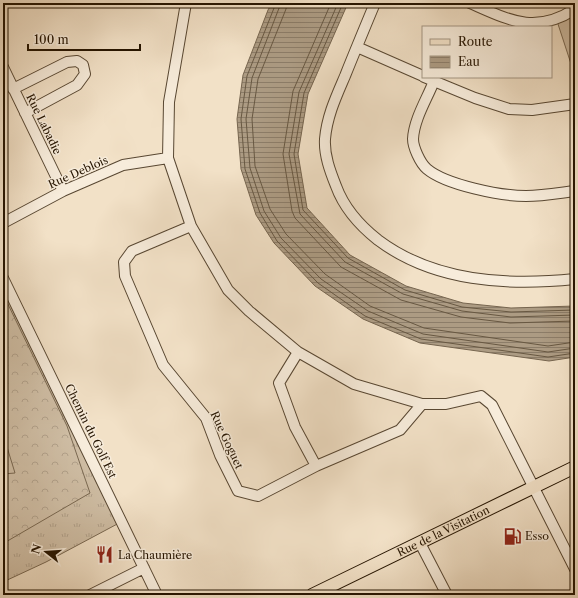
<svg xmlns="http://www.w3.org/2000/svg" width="578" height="598" font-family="'Libre Caslon Text',serif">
	<defs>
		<pattern id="grass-tufts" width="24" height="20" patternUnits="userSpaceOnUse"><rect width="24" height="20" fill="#cfbea5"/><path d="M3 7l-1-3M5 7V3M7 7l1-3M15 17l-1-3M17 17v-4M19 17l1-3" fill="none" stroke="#b2a28c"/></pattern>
		<pattern id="forest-crowns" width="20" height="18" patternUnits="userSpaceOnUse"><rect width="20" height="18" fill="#cfbea5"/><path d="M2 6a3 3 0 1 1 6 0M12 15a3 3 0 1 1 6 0" fill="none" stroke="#b2a28c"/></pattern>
		<pattern id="water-rules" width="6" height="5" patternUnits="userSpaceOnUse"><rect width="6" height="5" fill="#ac9b83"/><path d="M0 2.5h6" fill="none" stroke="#8c7d69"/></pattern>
	</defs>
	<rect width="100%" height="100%" fill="#f2e1c7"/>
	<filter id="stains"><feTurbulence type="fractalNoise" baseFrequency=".005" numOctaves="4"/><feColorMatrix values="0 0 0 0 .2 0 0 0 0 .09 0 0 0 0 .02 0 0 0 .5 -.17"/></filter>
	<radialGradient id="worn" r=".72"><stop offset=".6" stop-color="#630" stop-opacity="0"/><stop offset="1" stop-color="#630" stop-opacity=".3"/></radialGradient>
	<path fill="url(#grass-tufts)" stroke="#7a6952" d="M3,272L121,522L46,562L3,582Z"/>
	<path fill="url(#forest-crowns)" stroke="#7a6952" d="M3,294L67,426L90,493L4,543L3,474L15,473L3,434Z"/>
	<path fill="#cfbea5" stroke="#7a6952" d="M575,9V76L556,18Z"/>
	<path fill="url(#water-rules)" stroke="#76654f" d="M272,3H348L308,94L298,154L307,208L350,255L406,286L463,303L511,308L575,306V357L549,361L420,343L363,319L315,286L274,243L256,215L241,169L237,119L243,75L268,10Z"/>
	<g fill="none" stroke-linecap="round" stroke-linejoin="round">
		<path stroke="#685842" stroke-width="1" d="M276,3L247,76L241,119L245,169L260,213L277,241L318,283L365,316L421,339L548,357L575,353
			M281,3L252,78L246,119L250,168L264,211L281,238L321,279L368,311L423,334L548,352L575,348
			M287,3L286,9L258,79L252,119L255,166L270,209L286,234L325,274L370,306L424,328L548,346L575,342
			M331,3L293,91L283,154L292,211L295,218L341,267L401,300L461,317L510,323L575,321
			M338,3L299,92L289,154L300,214L345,262L403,294L462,311L511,317L575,315
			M343,3L304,93L294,154L303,210L348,258L405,290L462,307L511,312L575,310"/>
		<defs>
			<path id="minor" d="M186,3L169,102L168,158L191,226L228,290L249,311L298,352L354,384L422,404H446L481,396L492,405L575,569
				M375,3C365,27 355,51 345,76C336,97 327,116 325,139C324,155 330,171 336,186C344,208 359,225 378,240C434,282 507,286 575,279
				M470,3C509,20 535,35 575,9
				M357,47L423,76
				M3,67L63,191
				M424,77L475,98L509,109L532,110L575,104
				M434,81C427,99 414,119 413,139C413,147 420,163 427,169C446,185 501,196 526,196C542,196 559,193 575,191
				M13,89L67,62L77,61L83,65L85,74L77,85L25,113
				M3,223L63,191L123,165L168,158
				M191,226L132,251L124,262L125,276L163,365L206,418L220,455L238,491L258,496L316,466L400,430L422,404
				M3,278L157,595
				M298,352L279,383L295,427L316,466
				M420,543L447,595
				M90,595L144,568"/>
			<g id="major">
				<path id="s1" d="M312,595L575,467"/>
			</g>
		</defs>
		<use href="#minor" stroke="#584732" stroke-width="12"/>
		<use href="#major" stroke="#251400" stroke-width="14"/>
		<use href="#minor" stroke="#f7ecdb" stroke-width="10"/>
		<use href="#major" stroke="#f2e1c7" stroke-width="12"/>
	</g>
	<defs>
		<symbol id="fuel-bare" viewBox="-9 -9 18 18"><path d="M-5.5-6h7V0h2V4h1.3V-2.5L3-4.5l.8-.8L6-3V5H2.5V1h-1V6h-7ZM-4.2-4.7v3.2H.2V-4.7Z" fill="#8f2418" stroke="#f7ecdb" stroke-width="2.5" paint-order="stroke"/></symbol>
		<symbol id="restaurant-bare" viewBox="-9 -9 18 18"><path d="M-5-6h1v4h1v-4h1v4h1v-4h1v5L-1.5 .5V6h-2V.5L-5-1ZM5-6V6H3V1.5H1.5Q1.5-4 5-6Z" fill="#8f2418" stroke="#f7ecdb" stroke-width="2.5" paint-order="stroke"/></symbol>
	</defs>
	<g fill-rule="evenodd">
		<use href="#fuel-bare" x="500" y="524" width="25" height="25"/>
		<use href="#restaurant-bare" x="92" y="542" width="25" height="25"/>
	</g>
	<g text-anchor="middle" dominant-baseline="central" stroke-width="3" stroke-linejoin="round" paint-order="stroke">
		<g font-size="11" fill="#251400" stroke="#f7ecdb">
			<text transform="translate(44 124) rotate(64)">Rue Labadie</text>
			<text transform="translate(78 172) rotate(-24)">Rue Deblois</text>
			<text transform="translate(91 431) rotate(64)">Chemin du Golf Est</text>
			<text transform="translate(227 440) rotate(65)">Rue Goguet</text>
			<text stroke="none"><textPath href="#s1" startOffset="146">Rue de la Visitation</textPath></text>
		</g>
		<g font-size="11" fill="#251400" stroke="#f7ecdb" text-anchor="start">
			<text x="525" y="536">Esso</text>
			<text x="118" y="555">La Chaumière</text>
		</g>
	</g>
	<rect width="578" height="598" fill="none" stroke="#f2e1c7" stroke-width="16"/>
	<rect x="4" y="4" width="570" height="590" fill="none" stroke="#251400" stroke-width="2"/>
	<rect x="8" y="8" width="562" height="582" fill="none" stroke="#251400"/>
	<rect x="422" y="26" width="130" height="52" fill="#f7ecdb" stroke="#a39683"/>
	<rect x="430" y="39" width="20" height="6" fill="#f2e1c7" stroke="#a39683"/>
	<text x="458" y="46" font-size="12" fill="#251400">Route</text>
	<rect x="430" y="56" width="20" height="12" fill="url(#water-rules)" stroke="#a39683"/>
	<text x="458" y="66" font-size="12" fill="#251400">Eau</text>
	<g transform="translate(46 552) rotate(287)" stroke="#f7ecdb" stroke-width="3" paint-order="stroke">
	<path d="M0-3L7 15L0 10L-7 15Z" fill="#251400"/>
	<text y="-6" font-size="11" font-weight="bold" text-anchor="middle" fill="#251400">N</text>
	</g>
	<path d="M28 44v6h112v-6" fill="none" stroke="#251400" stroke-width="2"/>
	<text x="34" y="44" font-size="12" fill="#251400" stroke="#f7ecdb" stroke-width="3" paint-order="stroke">100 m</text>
	<rect width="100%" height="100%" filter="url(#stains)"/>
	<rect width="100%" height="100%" fill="url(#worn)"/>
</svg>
